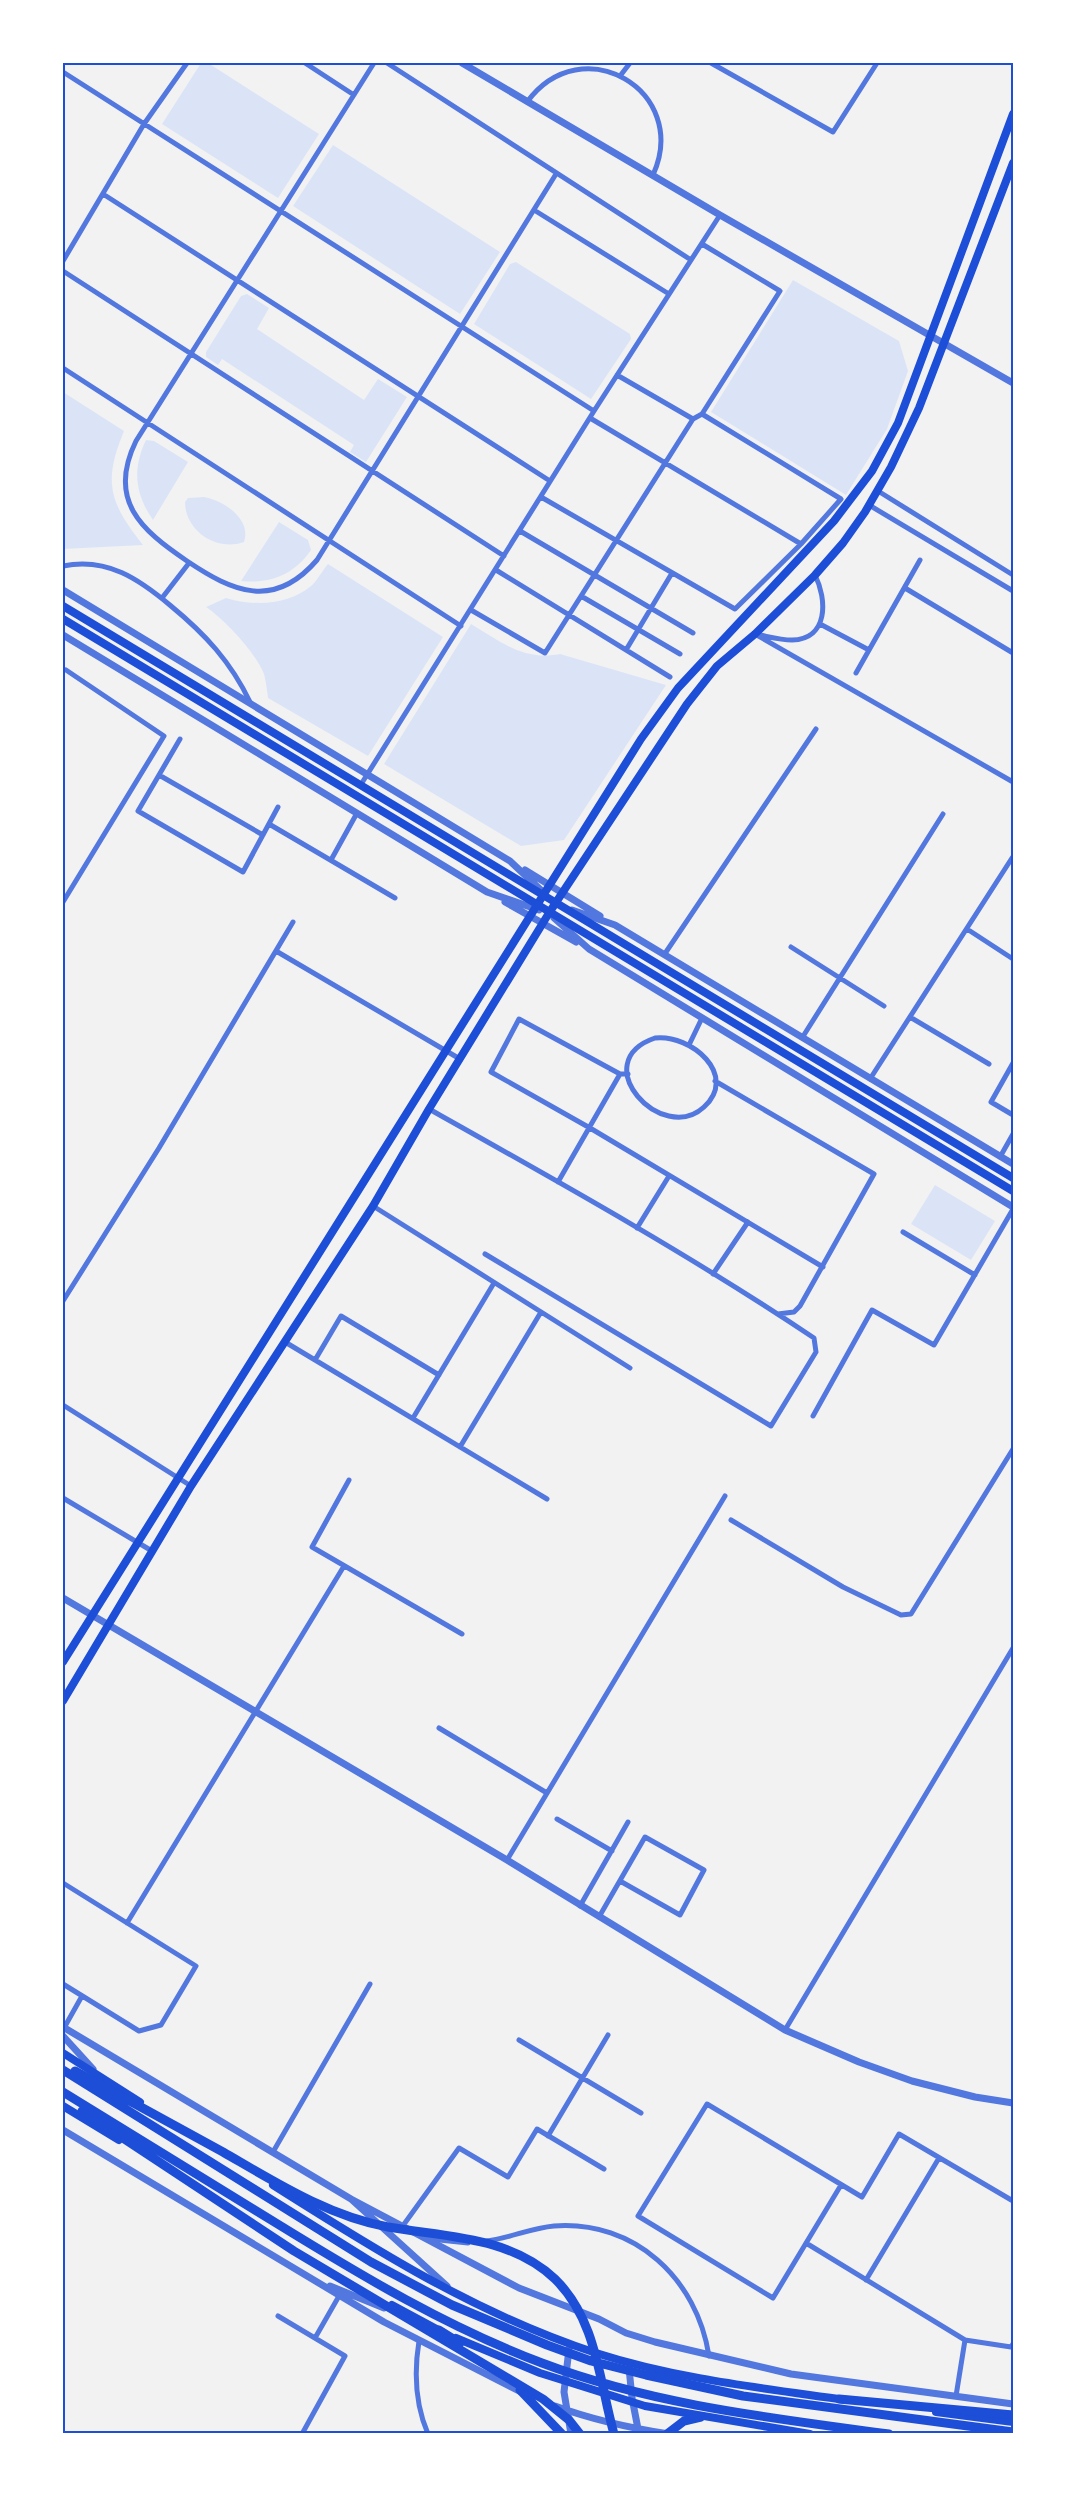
<svg xmlns="http://www.w3.org/2000/svg" width="1076" height="2497" font-family="'Fira Sans Condensed',sans-serif">
	<rect width="100%" height="100%" fill="#f2f2f2"/>
	<path fill="#dbe4f7" d="M201,63H208L319,134L278,198L162,124Z
		M333,145L500,252L460,314L293,206Z
		M516,262L630,334L631,339L591,399L474,324L510,264Z
		M793,280L899,341L908,371L887,429L846,495L711,412Z
		M247,294L269,308L257,329L364,400L378,379L407,397L366,462L350,452L354,445L222,359L218,365L206,357V352L241,296Z
		M63,392L124,431C103,482 109,502 143,545L63,549Z
		M146,440L154,441L188,462L153,520C135,494 132,469 146,440Z
		M204,497C223,500 252,519 244,542C217,552 185,531 185,502L188,498Z
		M279,522L308,540L311,550C294,575 270,584 241,581Z
		M328,564L443,637L368,756L268,698C267,690 266,682 264,674C256,653 225,620 206,607L226,598C253,606 287,606 311,586C317,581 322,571 328,564Z
		M471,624C501,642 524,661 560,654L666,685L564,840L521,846L384,764Z
		M935,1185L995,1221L971,1260L911,1224Z"/>
	<g fill="none" stroke-linecap="round" stroke-linejoin="round">
		<path stroke="#5277de" stroke-width="5" d="M305,63L354,95
			M374,63L136,441C107,500 141,530 187,561C233,592 274,610 317,560L556,174
			M387,63L691,260
			M711,63L833,132L877,63
			M63,72L594,411
			M620,76L630,63
			M527,102C582,27 691,91 653,175
			M103,194L550,481
			M534,210L669,294
			M63,261L144,124L187,63
			M63,271L504,556
			M63,368L461,626
			M617,375L693,419
			M590,418L801,544
			M878,491L1013,575
			M541,497L735,609L801,544L841,499L702,414
			M869,505L1013,591
			M520,531L693,633
			M63,566C107,557 139,579 171,606C205,634 231,662 250,702
			M496,570L670,677
			M905,588L1013,653
			M581,596L680,654
			M162,598L189,563
			M471,610L545,653L693,419L702,414L780,291L702,244
			M820,624L869,650
			M755,634L1013,782
			M760,635C770,637 781,640 792,640C829,639 827,599 815,575
			M626,650L672,573
			M856,673L920,560
			M180,739L138,811L243,872L278,807
			M159,775L263,835
			M360,786L594,411L720,215
			M269,824L395,898
			M331,860L357,813
			M63,902L164,736L66,670
			M967,929L1013,959
			M791,947L884,1006
			M276,951L460,1059
			M664,955L816,729
			M910,1017L989,1064
			M655,1038C691,1034 739,1075 704,1107C662,1146 585,1062 655,1038Z
			M802,1038L943,814
			M689,1045L702,1018
			M1013,1063L991,1102L1013,1115
			M628,1074H620L519,1019L491,1072L590,1128L823,1267
			M870,1079L1012,858
			M715,1081L874,1174L800,1306L794,1312L778,1314
			M429,1109C559,1182 690,1255 814,1338L816,1352L771,1426L485,1254
			M1000,1157L1013,1134
			M558,1182L620,1074
			M373,1206L630,1368
			M637,1228L669,1176
			M903,1232L975,1275
			M713,1274L748,1222
			M63,1301L159,1148L293,922
			M285,1342L547,1499
			M315,1360L341,1316L439,1375
			M63,1405L191,1486
			M813,1416L872,1310L934,1345L1013,1209
			M413,1418L494,1283
			M460,1447L541,1312
			M349,1480L312,1547L462,1634
			M63,1498L152,1551
			M731,1520L843,1587L901,1615L911,1614L1013,1449
			M439,1728L547,1793
			M557,1819L612,1851
			M507,1860L725,1496
			M63,1883L196,1966L161,2025L139,2031L63,1984
			M580,1906L628,1822
			M599,1917L645,1837L704,1870L680,1915L620,1881
			M127,1923L344,1566
			M64,2028L82,1996
			M785,2030L1013,1648
			M519,2040L641,2113
			M548,2136L608,2035
			M273,2152L370,1984
			M841,2185L773,2298L638,2216L707,2104L862,2197L899,2134L1013,2201
			M402,2227L459,2148L508,2177L537,2129L604,2169
			M430,2239L468,2243
			M487,2241C510,2238 531,2228 554,2226C635,2220 697,2279 709,2356
			M806,2243L965,2340L1011,2347L1013,2344
			M866,2280L939,2158
			M278,2316L345,2356L302,2434
			M315,2338L339,2296
			M419,2341C414,2372 415,2404 428,2434
			M956,2396L965,2340"/>
		<path stroke="#5277de" stroke-width="7" d="M462,63L720,215L1013,383
			M63,590L510,861L543,892
			M63,635L487,892L539,910
			M525,870L600,916
			M505,902L576,942
			M572,910L615,925L1013,1164
			M554,918L589,949L1013,1207
			M63,1598L507,1860L785,2030L859,2062L912,2081L975,2097L1013,2103
			M63,2027L351,2199L447,2286
			M63,2036L93,2069
			M63,2130L384,2322L523,2393
			M351,2199L519,2288L599,2319L626,2333L655,2342L791,2374L1013,2404
			M330,2286L384,2308
			M569,2349L564,2392L571,2434
			M629,2368L632,2398L639,2434
			M555,2406C593,2420 630,2428 669,2434"/>
		<path stroke="#1d4ed8" stroke-width="8" d="M63,1662L641,739L678,688L834,521L872,471L898,423L1013,114
			M63,1701L191,1486L373,1206L429,1109L549,913L687,704L717,666L755,634L815,575L843,543L865,512L891,467L919,408L1013,163"/>
		<path stroke="#1d4ed8" stroke-width="8" d="M63,606L1013,1178
			M63,619L1013,1191
			M63,2053L140,2102
			M63,2106L119,2140
			M273,2185C377,2251 477,2314 596,2353C677,2379 762,2388 846,2400
			M392,2305L444,2333
			M456,2338L540,2373L645,2406L810,2434
			M936,2412L1013,2422"/>
		<path stroke="#1d4ed8" stroke-width="9" d="M63,2070L371,2262L452,2305L547,2345L591,2361L646,2375L743,2396L1013,2432
			M75,2071C125,2098 174,2125 223,2152C275,2182 328,2216 388,2227C445,2237 510,2236 555,2279C597,2320 599,2381 614,2434
			M63,2092C134,2136 205,2180 276,2223C362,2276 447,2327 542,2363C653,2405 772,2418 889,2434
			M82,2111L294,2251L543,2399L569,2420L580,2434
			M439,2330L460,2343
			M520,2390L562,2434
			M839,2399L1013,2415
			M667,2434L684,2421L701,2417"/>
	</g>
	<rect width="1076" height="2497" fill="none" stroke="#ffffff" stroke-width="129"/>
	<rect x="64" y="64" width="948" height="2368" fill="none" stroke="#1d4ed8" stroke-width="2"/>
</svg>
